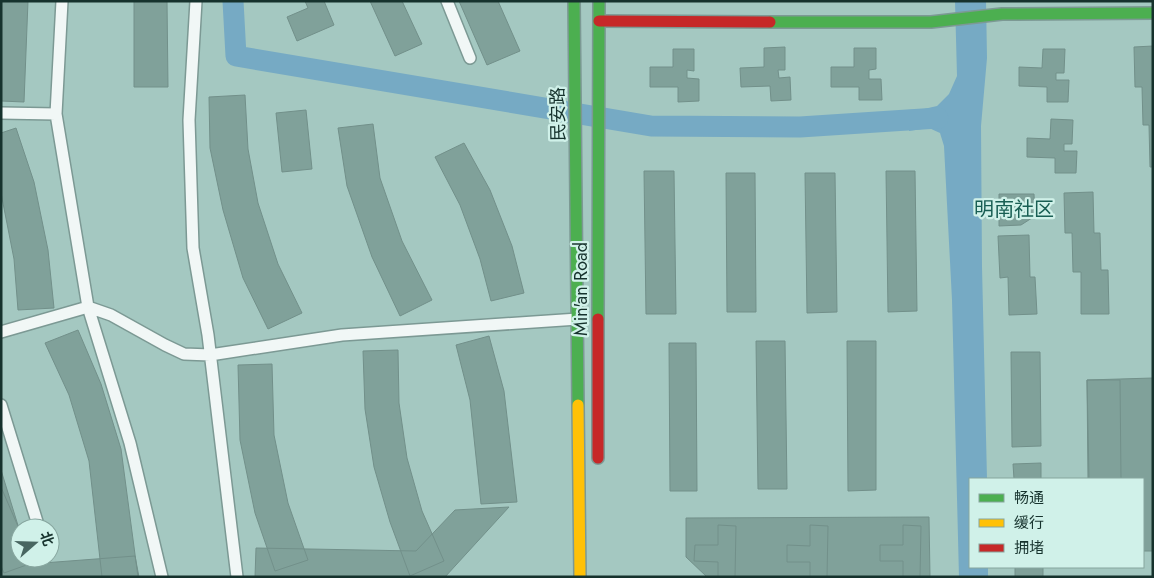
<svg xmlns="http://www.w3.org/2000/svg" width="1154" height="578" font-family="Jost,'Noto Sans SC',sans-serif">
	<rect width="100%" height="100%" fill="#a4c8c1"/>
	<path fill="#76aac4" d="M955,1H986L987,58L981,126L982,267L987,479H970V567H988V577H959L952,300L944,146L940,133L929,128L909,131L908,110L924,109L937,106L949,94L957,76Z"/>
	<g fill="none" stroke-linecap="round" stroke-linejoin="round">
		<path stroke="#76aac4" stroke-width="21" d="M233,1L236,56L651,126L800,127L938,118"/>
	</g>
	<path fill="#80a19a" stroke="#72908a" d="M1,1H28L24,102L1,101Z
		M134,1H167L168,87H134Z
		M305,1H324L334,25L297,41L287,17L308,8Z
		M370,1H402L422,44L395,56Z
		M459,1H498L520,51L487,65Z
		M1153,46V167H1150L1149,125H1143L1142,87H1135L1134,47Z
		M785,47V70H778L779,78L790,77L791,100L771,101L770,86L741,87L740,68L764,67V48Z
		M854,48H876V69L869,70V79H881L882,100H859V87H831V67H854Z
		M673,49H694V71L687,70V78L699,79V101L678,102V87H650V67H673Z
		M1043,49H1065L1064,73H1056V80H1069L1068,102H1047V87L1019,86V67L1042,68Z
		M245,95L248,149L258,203L278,264L302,313L268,329L243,278L223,210L210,148L209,97Z
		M306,110L312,169L282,172L276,113Z
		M1051,119L1073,120L1072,144H1064V151H1077L1076,173H1055V158L1027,157V138L1050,139Z
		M373,124L380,178L402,241L432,300L400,316L372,257L347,186L338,128Z
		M16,128L34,182L48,250L54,308L18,310L14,259L1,193V133Z
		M464,143L490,190L512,246L524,293L491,301L480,259L460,205L435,157Z
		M644,171H674L676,314H646Z
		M886,171H915L917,311L888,312Z
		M726,173H755L756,312H727Z
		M805,173H835L837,312L807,313Z
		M1093,192L1094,233H1100L1101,270H1108L1109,314H1081V272H1073L1072,233H1065L1064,193Z
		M999,194H1034L1035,216L1021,225L999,226Z
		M1029,235L1030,277H1035L1037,314L1009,315L1008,277L1000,278L998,236Z
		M78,330L101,384L121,449L138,577H102L89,461L69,395L45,343Z
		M489,336L504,391L517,502L481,504L470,400L456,345Z
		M756,341H785L787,489H758Z
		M847,341H876V490L848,491Z
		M669,343H696L697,491H670Z
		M398,350L399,403L407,458L422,511L444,561L410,576L390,522L374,467L365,409L363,351Z
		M1011,352H1040L1041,446L1012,447Z
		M272,364L274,435L288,503L308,560L275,571L255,513L240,440L238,365Z
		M1153,378V551H1143V479H1089L1087,380Z
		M1087,380H1120L1121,479H1088Z
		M1041,463V479H1014L1013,464Z
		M1,470L20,532V558H28L30,564L135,556L139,577H1Z
		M1,487L20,531V558H33L35,562L4,573L1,566Z
		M509,507L445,577H255L256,548L416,551L455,510Z
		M929,517L930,577H707L686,557V518Z
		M718,525L736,526L735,577H718V562L694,561L695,545H718Z
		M810,525L828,526L827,577H810V562H787V545L810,546Z
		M903,525L921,526L920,577H903V561H880V545H903Z
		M1015,567H1043V577H1015Z"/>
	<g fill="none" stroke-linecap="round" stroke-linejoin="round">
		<defs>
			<path id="lane" d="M62,1L56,114L88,307L130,443L162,577
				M196,1L189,120L193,248L208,335L237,577
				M447,1L470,58
				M1,113L56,114
				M1,332L88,307L111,315L165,345L184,354L210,355L342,335L578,319
				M1,405L39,528"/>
			<path id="fast" d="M574,1L578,405
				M770,22H931L1002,14L1153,13
				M598,319L599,1"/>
			<path id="slow" d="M578,405L580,577"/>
			<path id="jam" d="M599,21L770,22
				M598,458V319"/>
		</defs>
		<use href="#lane" stroke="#7c9994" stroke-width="14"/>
		<use href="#fast" stroke="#7c9994" stroke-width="14"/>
		<use href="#slow" stroke="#7c9994" stroke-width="14"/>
		<use href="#jam" stroke="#7c9994" stroke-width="14"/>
		<use href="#lane" stroke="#f1f7f6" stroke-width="11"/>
		<use href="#fast" stroke="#4caf50" stroke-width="11"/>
		<use href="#slow" stroke="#ffc107" stroke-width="11"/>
		<use href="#jam" stroke="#c62828" stroke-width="11"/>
	</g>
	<g text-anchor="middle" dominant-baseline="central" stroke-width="4.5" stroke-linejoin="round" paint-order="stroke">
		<g font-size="18" fill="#16322d" stroke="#d0f1e9">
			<text transform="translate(558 114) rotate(-91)">民安路</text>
			<text transform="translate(581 289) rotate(-90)">Min'an Road</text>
		</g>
		<g font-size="20" fill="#185e53" stroke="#d0f1e9">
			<text x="1014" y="209">明南社区</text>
		</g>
	</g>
	<rect width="1154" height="578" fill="none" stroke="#16322d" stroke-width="5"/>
	<rect x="969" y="478" width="175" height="90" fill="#d0f1e9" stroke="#86a59e"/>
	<rect x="979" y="494" width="25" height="8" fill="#4caf50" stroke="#86a59e"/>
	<text x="1014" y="503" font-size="15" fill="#16322d">畅通</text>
	<rect x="979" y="519" width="25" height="8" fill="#ffc107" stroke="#86a59e"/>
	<text x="1014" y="528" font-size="15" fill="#16322d">缓行</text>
	<rect x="979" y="544" width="25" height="8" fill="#c62828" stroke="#86a59e"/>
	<text x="1014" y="553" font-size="15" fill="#16322d">拥堵</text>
	<g transform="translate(35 543) rotate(70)"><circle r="24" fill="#d0f1e9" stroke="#86a59e"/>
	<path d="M0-4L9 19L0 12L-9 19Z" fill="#486661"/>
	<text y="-8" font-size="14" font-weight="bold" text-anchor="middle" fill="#16322d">北</text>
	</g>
</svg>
